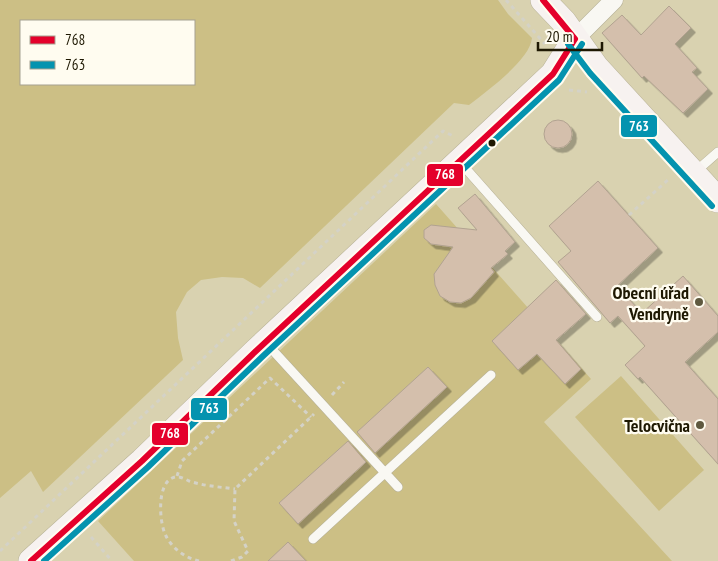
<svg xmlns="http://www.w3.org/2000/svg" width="718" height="561" font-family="'PT Sans Narrow',sans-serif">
	<defs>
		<filter id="shadow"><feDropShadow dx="4.5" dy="4.5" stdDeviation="0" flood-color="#0004"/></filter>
	</defs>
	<rect width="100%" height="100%" fill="#d9d2b0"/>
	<path fill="#ccbf85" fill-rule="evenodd" d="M0,0H498L508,14L532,38C530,60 487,91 469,105L454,103L260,288L243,278L222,277L201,280L187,292L176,312L178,338L183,360L43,492L31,471L0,498ZM21,21H194V84H21Z
		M436,204L591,379L544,422L672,561H134L98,521Z
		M621,376L704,470L659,511L575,417Z"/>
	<path fill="#d4bfac" stroke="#b1a290" filter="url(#shadow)" d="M669,6L691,28L675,44L697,68L692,72L708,89L683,113L644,76L642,78L602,33L622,15L641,35Z
		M544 134a14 14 0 1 1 28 0a14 14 0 1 1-28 0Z
		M598,181L658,248L617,286L639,310L642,313L683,276L718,316V332L685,362L718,399V464L640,377L638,379L625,365L645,346L618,316L610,323L558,262L571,251L549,226Z
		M475,194L515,242L505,251L508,254L491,268L494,272L471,298L461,303L450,302L440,296L435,285L434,274L453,247L431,244L424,238V230L431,225L477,230L458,208Z
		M556,280L586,314L556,340L581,369L565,384L537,354L518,370L492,341Z
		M428,367L447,387L375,453L357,432Z
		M348,441L366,462L298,524L279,503Z
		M288,542L306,561H268Z"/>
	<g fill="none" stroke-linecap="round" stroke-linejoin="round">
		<defs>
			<path id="lane" d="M460,162L597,317
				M694,173L718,152
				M267,344L398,487
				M313,539L491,375"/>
			<path id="street" d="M575,39L614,0"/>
			<path id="secondary" d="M543,0L564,22L596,67L718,200
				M31,561L142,461L256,351L553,74L575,39"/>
		</defs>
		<use href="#lane" stroke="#b7b196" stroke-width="10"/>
		<use href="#street" stroke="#b7b196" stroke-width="19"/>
		<use href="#secondary" stroke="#b7b196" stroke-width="26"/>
		<path stroke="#d4d2c7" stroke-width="3" stroke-dasharray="4 4" stroke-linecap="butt" d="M506,0L545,44
			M569,90L587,92
			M629,215L669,179
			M332,395L344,382
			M177,476L182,461L270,378L311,417
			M91,537L112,561
			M0,551L443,131L453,136
			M199,561C185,558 172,548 166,536C159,523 156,481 175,477C180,476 185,479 189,481C204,486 220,487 235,489
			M231,561L242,557L248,551L234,521L235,489L314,414"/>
		<use href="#lane" stroke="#f9f8f3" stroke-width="9"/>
		<use href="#street" stroke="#f9f8f3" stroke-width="18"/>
		<use href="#secondary" stroke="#f7f2f0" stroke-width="25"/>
		<defs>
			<path id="bus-1" d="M543,0L575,39
				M31,561L142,461L256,351L553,74L575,39"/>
			<path id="bus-2" d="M568,44L590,73L712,206
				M44,561L148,467L262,357L559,80L582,44"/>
		</defs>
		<use href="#bus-1" stroke="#fffcf0" stroke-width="10"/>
		<use href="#bus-2" stroke="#fffcf0" stroke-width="10"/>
		<use href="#bus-1" stroke="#e4002b" stroke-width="6"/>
		<use href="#bus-2" stroke="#0493af" stroke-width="6"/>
	</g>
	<circle fill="#1e1802" stroke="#fffcf0" stroke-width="2" cx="492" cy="143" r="4.5"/>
	<g fill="#5f593f" stroke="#fffcf0" stroke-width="2">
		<circle cx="699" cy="302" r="5"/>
		<circle cx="700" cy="425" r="5"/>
	</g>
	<g text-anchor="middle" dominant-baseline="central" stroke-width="4.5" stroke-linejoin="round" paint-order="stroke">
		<g font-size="18" font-weight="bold" fill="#1e1802" stroke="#fffcf0" text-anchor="end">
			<text x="689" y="292">Obecní úřad<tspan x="689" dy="21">Vendryně</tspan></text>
			<text x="690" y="425">Telocvična</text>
		</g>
	</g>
	<g stroke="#fffcf0" stroke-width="2">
		<rect x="620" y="114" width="38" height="24" rx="5" fill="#0493af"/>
		<rect x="426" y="163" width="38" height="24" rx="5" fill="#e4002b"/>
		<rect x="190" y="397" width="38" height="24" rx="5" fill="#0493af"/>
		<rect x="151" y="422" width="38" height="24" rx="5" fill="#e4002b"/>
	</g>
	<g font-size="14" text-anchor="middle" font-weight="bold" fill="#fff">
		<text x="639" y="131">763</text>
		<text x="445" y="179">768</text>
		<text x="209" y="413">763</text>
		<text x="170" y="438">768</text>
	</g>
	<rect x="20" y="20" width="175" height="65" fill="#fffcf0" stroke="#a5a191"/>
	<rect x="30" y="36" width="25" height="8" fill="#e4002b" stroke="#a5a191"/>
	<text x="65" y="45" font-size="15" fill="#1e1802">768</text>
	<rect x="30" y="61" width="25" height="8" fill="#0493af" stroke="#a5a191"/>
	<text x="65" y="70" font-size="15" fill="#1e1802">763</text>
	<path d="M538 42v8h64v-8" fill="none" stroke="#1e1802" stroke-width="2.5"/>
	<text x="546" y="42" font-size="15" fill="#1e1802" stroke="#fffcf0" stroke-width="4" paint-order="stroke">20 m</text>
</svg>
